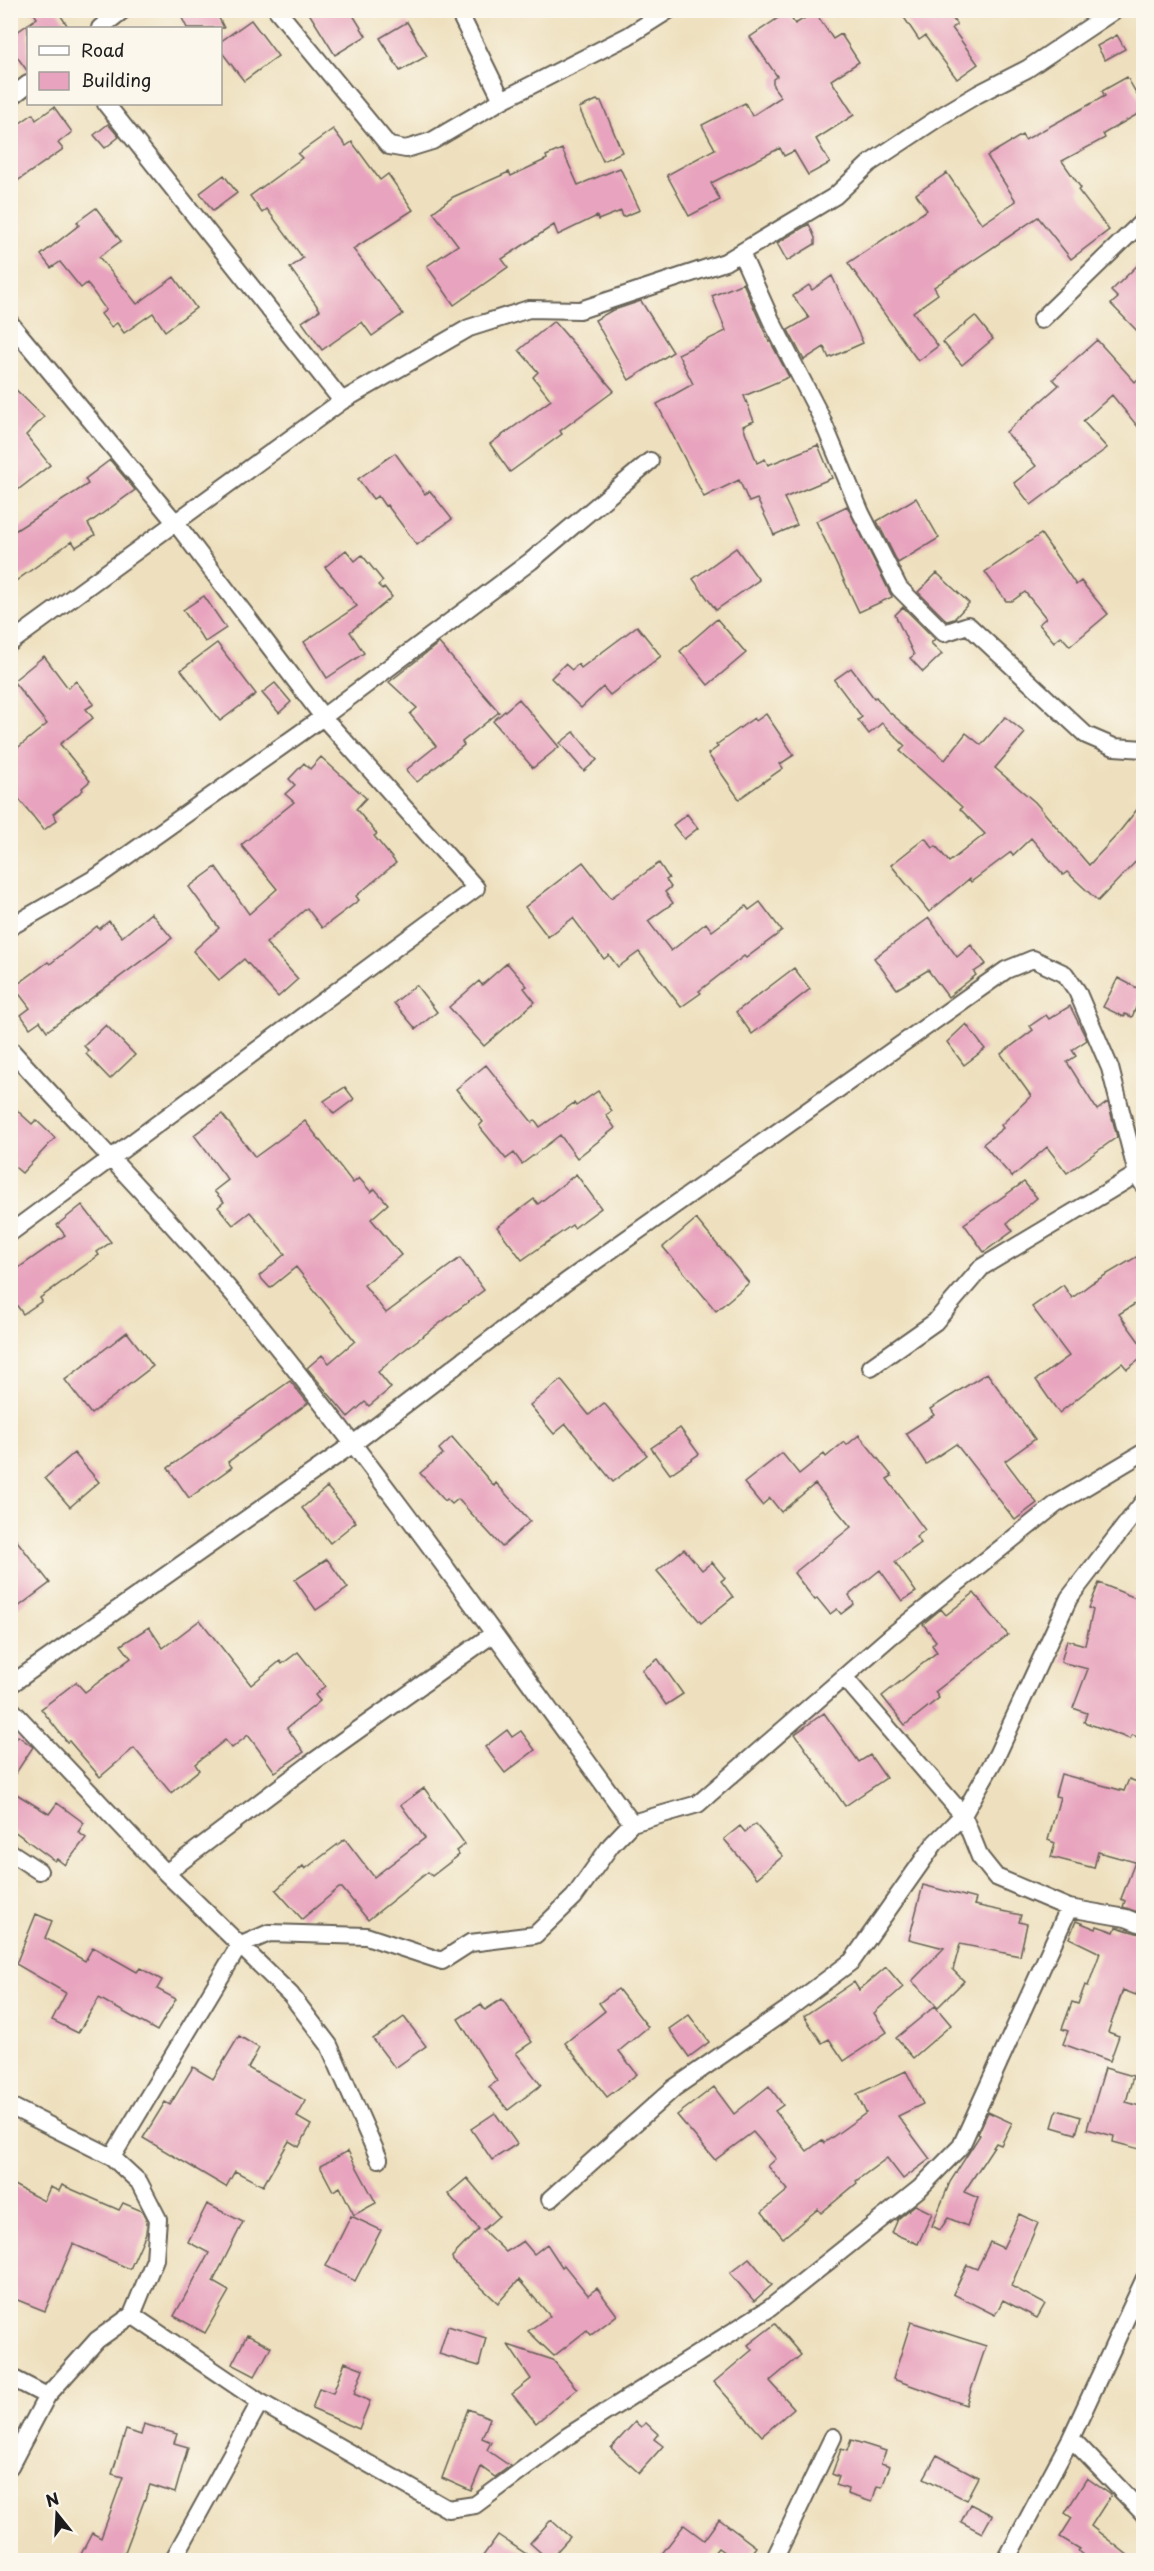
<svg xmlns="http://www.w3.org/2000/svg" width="1154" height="2571" font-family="'Playpen Sans',sans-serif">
	<rect width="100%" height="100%" fill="#fbf7ec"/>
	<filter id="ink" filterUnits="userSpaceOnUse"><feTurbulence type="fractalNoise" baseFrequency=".0167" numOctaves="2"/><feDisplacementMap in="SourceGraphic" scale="12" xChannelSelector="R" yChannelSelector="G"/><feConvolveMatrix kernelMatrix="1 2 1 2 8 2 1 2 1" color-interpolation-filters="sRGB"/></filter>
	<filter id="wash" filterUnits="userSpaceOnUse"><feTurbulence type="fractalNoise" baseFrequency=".008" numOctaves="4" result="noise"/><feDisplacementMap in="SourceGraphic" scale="24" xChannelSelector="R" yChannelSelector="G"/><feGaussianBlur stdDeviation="1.35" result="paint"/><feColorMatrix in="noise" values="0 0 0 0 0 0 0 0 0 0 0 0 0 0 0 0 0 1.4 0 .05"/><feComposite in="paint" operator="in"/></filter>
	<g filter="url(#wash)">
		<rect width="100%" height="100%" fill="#eee0be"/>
		<g id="blocks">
			<path fill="#e8a4be" d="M32,10H57L69,28H28V72L10,47V37L37,18Z
				M178,10H215L224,28H187Z
				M307,10H350L366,36L335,55Z
				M899,10H947L957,25L952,28L978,64L957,79L925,36L919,40Z
				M787,12L795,24L815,12L833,39L841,34L859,62L831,80L854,115L816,139L830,163L808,175L794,151L784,156L780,148L711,183L720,200L689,216L667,175L715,149L702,125L745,103L752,116L781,97L773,86V79L777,76L750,37Z
				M251,20L278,56L244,81L220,50V42Z
				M407,22L427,56L400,71L380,38Z
				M1117,35L1125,49L1105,60L1097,46Z
				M1127,77L1143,105V111L1103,134L1105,138L1062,161L1081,188L1078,190L1109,230L1071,259L1038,217L934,287L938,294L913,312L938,346L918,361L848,263L927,210L916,194L947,173L982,224L1016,201L987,156L1022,135L1025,140L1105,96L1102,91Z
				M597,100L599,102L601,101L622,152L603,161L579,108Z
				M54,107L72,132L58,143L63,149L10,186V130L33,114L36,120Z
				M108,124L119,137L105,148L94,135Z
				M333,129L346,146L352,142L380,180L388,174L413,210L353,249L403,314L372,336L362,322L322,350L302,322L320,310L290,268L303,258L267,209L262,213L250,196L302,158L298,154Z
				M562,149L578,185L620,168L640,210L623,217L621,211L598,220L597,216L558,235L554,225L502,259L508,267L454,305L427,266L458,245L433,212L453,197L509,172L511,176L547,159L546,156Z
				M224,175L237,193L213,211L200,193Z
				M96,208L121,241L99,257L137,304L174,277L196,308L165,331L153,313L124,333L117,323L111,327L101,314L106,310L87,283L81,288L60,262L51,268L41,255L79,225L77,222Z
				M809,224L815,238V244L787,261L777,243Z
				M1143,260V337L1111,304L1118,298L1111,291Z
				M832,276L863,343L829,358L824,347L804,360L788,330L809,318L793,296L809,285L812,290Z
				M743,283L769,342L770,341L789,377L744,396L754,421L743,426L757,463L765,459L768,465L818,445L832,478L784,498L797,525L774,535L757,499L749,502L739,480L704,497L657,404L693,384L678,354L726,331L712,296Z
				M641,301L673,352L629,380L595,320L611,311Z
				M975,316L993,339L962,365L943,342Z
				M554,321L614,391L560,431L562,434L510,472L490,444L551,400L533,377L538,372L519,350Z
				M1097,340L1135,382L1143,374V433L1112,395L1083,421L1107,448L1031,505L1014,483L1036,466L1006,432L1059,385L1053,379Z
				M10,384L44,417L26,435L50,465L10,496Z
				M395,453L425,494L430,491L452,519L417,545L387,505L385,506L378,496L373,499L358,479Z
				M110,460L135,490L88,524L95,535L76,547L72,541L10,585V534L88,484L85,479Z
				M916,498L939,538L898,563L877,521Z
				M847,506L892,597L859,612L816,521Z
				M1041,534L1076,585L1081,581L1108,614L1070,646L1061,636L1054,642L1039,624L1046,618L1025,592L1012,601H1006L985,572Z
				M736,548L759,580L716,610L693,579Z
				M346,550L355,561L362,555L383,581L378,585L382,589L385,588L392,597L350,632L364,653L327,678L304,642L357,606L325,567Z
				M937,573L969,603L954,619L947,621L918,592Z
				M204,596L226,628L205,642L183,610Z
				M903,607L935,639L931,643L942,654L923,672L910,658L914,655L895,615Z
				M717,619L746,653L708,685L680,651Z
				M637,626L661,656L610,695L603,687L581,708L551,678L565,664L572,670L578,664L581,668Z
				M217,643L256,694L220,721L181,670Z
				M439,643L499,712L462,742L464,745L417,782L406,770L436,746L410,714L417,708L389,682Z
				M44,656L68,688L76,681L94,704L86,709L93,718L60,744L90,781L82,788L83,790L53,814L57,820L44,830L10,788V754L47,724L13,681Z
				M851,668L874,698L876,697L887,710L945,760L966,733L981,745L1005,717L1025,733L995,768L1035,802L1089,865L1116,836L1143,802V854L1098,901L1067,872L1063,875L1031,838L1013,855L1011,852L971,882L969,879L929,912L891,865L925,838L933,848L936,846L949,862L985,834L960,809L962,807L900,751L905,746L882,723L869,734L858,720L862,717L834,680Z
				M275,683L291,702L279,713L262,693Z
				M519,699L559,747L533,768L493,721Z
				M766,714L794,755L780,764L783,768L739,799L708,754L718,747L716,745L754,718L756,721Z
				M574,732L597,760L584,771L560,743Z
				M321,757L366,798L356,809L377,834L374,836L396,863L356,896L359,900L322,928L307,908L266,943L298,979L278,997L244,959L219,980L193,951L219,928L189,887L216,867L249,914L277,889L241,845L294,802L285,794L295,785L289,779L304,763L310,769Z
				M687,814L698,828L684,839L673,825Z
				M583,862L611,898L659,863L669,878L666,880L671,887L665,892L673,903L648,921L671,951L706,923L712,931L746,906L749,910L760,902L782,931L746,958L744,956L699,991L701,993L681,1007L639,952L618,967L609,955L604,959L573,918L548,937L525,907Z
				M151,913L172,938L47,1031L40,1021L30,1028L21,1015L30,1008L14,987L48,962L50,964L97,926L99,929L109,921L122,937Z
				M929,918L957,957L971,945L986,964L974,972L976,975L948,997L928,970L897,989L874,958Z
				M507,963L527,986L524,988L535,1002L484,1046L449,1007L479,981L482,985Z
				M794,968L810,989L752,1034L736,1012Z
				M1118,978L1143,991L1132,1017L1125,1014L1124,1017L1103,1007Z
				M416,985L437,1012L416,1029L394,1003Z
				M1070,1006L1087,1040L1072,1050L1076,1056L1067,1062L1097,1110L1108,1102L1117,1137L1067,1173L1047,1147L1012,1177L983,1144L1003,1128L1001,1125L1031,1096L1001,1054L1033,1030L1030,1026L1046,1015L1049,1019Z
				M966,1024L985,1049L964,1065L947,1042Z
				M106,1025L135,1055L110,1079L86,1054L89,1051L84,1046Z
				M486,1065L532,1122L535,1120L540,1127L574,1103L576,1106L598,1091L612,1111L606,1115L615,1128L577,1158L560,1135L522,1164L514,1153L506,1159L479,1126L483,1122L456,1089Z
				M345,1087L354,1099L334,1114L324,1101Z
				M10,1104L32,1124L36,1120L55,1138L22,1173L10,1163Z
				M222,1114L255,1157L305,1121L353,1183L359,1178L371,1192L375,1189L388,1204L371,1219L401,1255L364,1285L386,1313L460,1258L484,1290L399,1354L378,1372L391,1388L369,1406L365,1402L348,1417L307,1368L322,1355L329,1363L355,1341L296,1267L270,1288L259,1276L285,1254L250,1212L233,1225L218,1207L224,1202L214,1191L228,1180L194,1135Z
				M576,1174L601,1208L574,1228L572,1225L522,1260L497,1227L534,1199L538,1204Z
				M1024,1182L1037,1198L1007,1223L1013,1231L984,1252L964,1224Z
				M82,1205L111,1242L97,1252L99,1255L40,1298L42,1301L23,1314L10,1296V1274L65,1235L57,1225Z
				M696,1219L749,1283L716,1311L663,1247Z
				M1143,1253V1299L1119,1314L1143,1347V1357L1127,1369L1122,1363L1059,1413L1036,1380L1069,1356L1032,1307L1063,1285L1072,1298L1092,1283Z
				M127,1332L153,1366L91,1414L65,1380Z
				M987,1373L1035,1439L1005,1461L1037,1503L1015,1520L956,1444L926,1464L906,1433L934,1415L930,1409Z
				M561,1380L589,1415L604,1403L647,1455L613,1482L566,1424L554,1434L530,1405Z
				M290,1381L308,1403L228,1462L232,1467L189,1498L168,1468Z
				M680,1428L699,1454L670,1474L651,1448Z
				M859,1435L892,1476L887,1479L925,1530L916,1537L921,1543L895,1562L916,1592L902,1601L880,1570L849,1595L854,1604L841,1614L837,1609L830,1614L817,1598L815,1600L794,1573L851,1527L815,1484L781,1512L770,1498L762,1505L744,1483L782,1453L799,1474L824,1454L826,1457L844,1442L847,1445Z
				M452,1437L494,1486L496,1483L530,1521L502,1547L458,1499L452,1504L447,1499L445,1501L420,1473L443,1454L439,1449Z
				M74,1453L99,1482L70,1507L45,1478Z
				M327,1487L356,1522L330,1543L302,1508Z
				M10,1532L50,1583L10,1613Z
				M684,1549L702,1570L712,1562L725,1578L721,1581L733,1597L701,1623L657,1571Z
				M327,1559L348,1588L316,1610L295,1580Z
				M1099,1583L1143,1601V1739L1132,1735L1130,1739L1084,1722L1087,1713L1073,1708L1088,1669L1061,1662L1067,1640L1085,1645L1093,1610L1089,1608Z
				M974,1593L1008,1635L935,1692L939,1698L905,1725L882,1696L937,1652L932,1645L936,1641L923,1624L941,1609L946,1615Z
				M200,1620L251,1685L280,1661L282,1664L298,1652L325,1686L315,1695L320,1701L287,1728L304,1752L275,1772L248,1735L232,1748L225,1740L195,1764L199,1770L171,1793L134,1748L100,1777L69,1741L67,1742L41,1709L76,1682L85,1692L131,1658L121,1645L149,1627L163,1648Z
				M658,1659L683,1694L666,1705L642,1670Z
				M824,1713L859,1762L870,1755L886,1778L845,1806L795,1734Z
				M507,1730L512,1737L521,1731L535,1750L505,1773L485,1747Z
				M18,1736L33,1747L10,1782V1748Z
				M1061,1774L1124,1791L1129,1779L1143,1784V1914L1123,1907L1125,1901L1121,1899L1135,1862L1098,1852L1094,1868L1051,1857L1055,1843L1048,1840L1060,1797L1055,1796Z
				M424,1788L465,1844L456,1851L459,1855L432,1876L428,1872L368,1920L342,1888H339L302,1919L276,1890L303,1866L305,1869L345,1839L374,1877L425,1838L401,1805Z
				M10,1790L49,1814L57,1803L84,1823L78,1832L86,1838L65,1865L57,1859L55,1861L10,1828Z
				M755,1824L783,1856L757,1878L724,1839L740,1826L745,1832Z
				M923,1885L976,1899L974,1905L1021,1915L1019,1922L1027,1924L1020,1956L960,1944L953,1970L964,1981L938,2007L912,1981L944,1948L909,1939Z
				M36,1914L52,1921L45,1938L85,1961L93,1947L137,1972L140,1968L162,1980L157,1989L176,1999L157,2031L99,1998L78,2033L52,2020L66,1993L16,1964Z
				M1076,1921L1096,1929L1097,1926L1114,1932L1116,1927L1143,1935V1975L1136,1995L1123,1990L1108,2032L1119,2036L1110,2061L1063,2044L1068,2031L1062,2029L1072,2002L1078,2004L1085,1985L1088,1986L1100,1953L1069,1938Z
				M886,1967L903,1987L874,2013L887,2032L844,2061L829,2039L822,2043L804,2016L854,1982L859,1990Z
				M618,1989L648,2027L619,2051L637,2074L607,2097L565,2043L605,2011L599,2003Z
				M502,1999L532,2042L516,2053L541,2085L508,2110L489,2087L497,2081L458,2019L481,2004L485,2010Z
				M935,2006L951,2025L913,2058L896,2038Z
				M689,2015L709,2042L689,2057L669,2029Z
				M404,2017L426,2046L395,2068L373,2039Z
				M239,2036L259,2048L248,2068L306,2101L297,2117L311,2125L299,2147L289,2141L263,2186L235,2171L226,2187L143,2138L165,2102L170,2105L193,2067L213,2079Z
				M1105,2068L1133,2076L1126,2102L1143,2107V2150L1113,2142L1114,2136L1087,2129Z
				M906,2071L923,2104L898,2116L930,2159L903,2179L887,2158L856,2181L857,2183L821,2213L818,2209L783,2238L762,2212L788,2190L768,2166L776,2159L753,2132L715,2160L677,2115L714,2087L734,2114L769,2086L783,2105L775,2111L807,2151L822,2140L824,2143L866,2113L857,2094Z
				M1057,2110L1081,2117L1076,2134L1052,2127Z
				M988,2112L1012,2123L1001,2145L996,2143L964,2192L978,2198L967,2226L948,2218L940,2230L932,2226L950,2182L980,2135L978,2134Z
				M495,2113L517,2144L492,2160L471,2129Z
				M348,2151L376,2203L354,2215L340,2187L333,2191L320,2166Z
				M467,2178L499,2216L483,2230L506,2252L523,2241L534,2254L547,2244L562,2267L564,2265L588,2295L597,2288L617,2315L591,2335L587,2330L554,2356L528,2331L550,2316L519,2280L498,2303L453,2261L452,2257L479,2229L448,2194Z
				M10,2183L44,2201L50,2187L59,2191L62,2185L119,2210L123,2203L142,2211L147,2221L146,2233L130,2269L73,2244L45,2311L10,2297Z
				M207,2204L243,2222L213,2282L229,2291L205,2333L174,2316L209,2253L188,2242Z
				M915,2205L932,2213L918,2244L892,2233L898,2219Z
				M1019,2214L1038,2223L1011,2286L1045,2304L1037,2318L1003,2300L995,2315L953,2294L967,2265L977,2269L990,2242L1003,2248Z
				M351,2216L381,2230L355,2281L326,2266Z
				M749,2258L772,2285L754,2301L730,2273Z
				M911,2322L986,2346L966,2405L893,2379Z
				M775,2324L801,2355L770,2381L794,2408L762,2436L714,2382L752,2350L748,2345Z
				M448,2326L486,2338L479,2366L439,2354Z
				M247,2335L271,2347L255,2376L232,2364Z
				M508,2345L553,2360L577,2389L536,2423L512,2394L531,2379Z
				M345,2362L363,2369L354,2394L370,2401L359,2429L312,2409L319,2388L333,2393Z
				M468,2409L490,2418L482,2438L491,2442L487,2450L510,2466L495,2477L481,2467L471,2491L442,2478Z
				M635,2422L641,2427L646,2423L658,2434L654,2439L663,2446L639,2473L611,2448Z
				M144,2424L177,2434L174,2443L188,2447L175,2493L150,2485L122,2560H78L92,2533L101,2538L123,2477L112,2474L126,2430L141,2435Z
				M851,2440L886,2451L881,2463L890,2466L882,2487L877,2486L872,2502L847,2494L848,2489L836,2485L839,2477L832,2474L841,2449L847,2451Z
				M937,2455L978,2477L966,2500L924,2478Z
				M1087,2478L1111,2495L1091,2526L1134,2560H1089L1078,2551L1080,2549L1060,2537L1072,2518L1065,2513Z
				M970,2504L992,2515L982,2533L961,2522Z
				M719,2519L756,2547L746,2560H735L718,2548L708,2560H657L684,2525L704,2540Z
				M551,2520L570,2537L549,2560L530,2543Z
				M498,2535L535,2560H480Z"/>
		</g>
	</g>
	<g filter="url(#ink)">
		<use href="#blocks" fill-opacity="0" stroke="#666155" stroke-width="1.5"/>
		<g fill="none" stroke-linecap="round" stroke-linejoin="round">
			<defs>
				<path id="minor" d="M277,10L389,146L406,149L432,141L502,100L628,36L669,10
					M458,10L502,100
					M100,28L123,10
					M10,98L28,84
					M106,104L342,401
					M741,253L771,320L820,415L861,513L899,588L944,633L968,625L1086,735L1114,747L1144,749
					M1041,320L1144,220
					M10,323L175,522L323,717L476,888L10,1233
					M10,643L342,401L469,328L529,309L580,310L725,262L835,196L870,163L941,116L978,94L1027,69L1115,10
					M10,927L97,877L323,717L531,561L650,461
					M10,1049C94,1142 182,1231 261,1327C391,1487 510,1657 632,1823
					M871,1367L935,1322L982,1267L1137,1174
					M844,1677L963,1815L980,1857L996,1877L1069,1908L1126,1918L1144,1925
					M10,1685L353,1444L566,1282L1006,970L1033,959L1065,974L1077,991L1110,1068L1137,1174L1144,1186
					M10,1708L166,1873L291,1995L329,2045L379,2159
					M10,1852L39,1871
					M166,1873L313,1762L493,1634
					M10,2106L112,2157L139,2182L158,2219L155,2259L132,2315L97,2340L47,2396L10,2466
					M112,2157L239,1946L269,1933L366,1936L442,1961L470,1943L535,1935L574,1897L611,1845L632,1823L698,1804L891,1636L1055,1505L1144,1452
					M550,2199L674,2088L788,2009L852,1961L935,1843L963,1815L997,1755L1069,1598L1144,1501
					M132,2315L260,2402L448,2509L475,2505L568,2436L770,2308L920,2188L961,2146L1069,1908
					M10,2377L47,2396
					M1071,2438L1144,2514
					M173,2560L260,2402
					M774,2560L833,2437
					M1006,2560L1071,2438L1144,2280"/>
			</defs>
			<use href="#minor" stroke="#666155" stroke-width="20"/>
			<use href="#minor" stroke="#fff" stroke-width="16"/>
		</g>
	</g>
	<rect width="1154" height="2571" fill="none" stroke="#fbf7ec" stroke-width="36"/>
	<rect x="27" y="27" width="195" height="78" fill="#fbf7ec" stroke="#a29f99" stroke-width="1.5"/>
	<rect x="39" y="46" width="30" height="9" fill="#ffffff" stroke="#a29f99" stroke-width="1.5"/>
	<text x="81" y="57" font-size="18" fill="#1c1c1c">Road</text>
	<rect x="39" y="72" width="30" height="18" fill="#e8a4be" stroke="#a29f99" stroke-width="1.5"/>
	<text x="81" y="87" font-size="18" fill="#1c1c1c">Building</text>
	<g transform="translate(57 2514) rotate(342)" stroke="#fbf7ec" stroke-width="4.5" paint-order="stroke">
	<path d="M0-4.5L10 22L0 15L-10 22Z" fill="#1c1c1c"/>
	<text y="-9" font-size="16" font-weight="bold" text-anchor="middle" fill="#1c1c1c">N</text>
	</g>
</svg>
